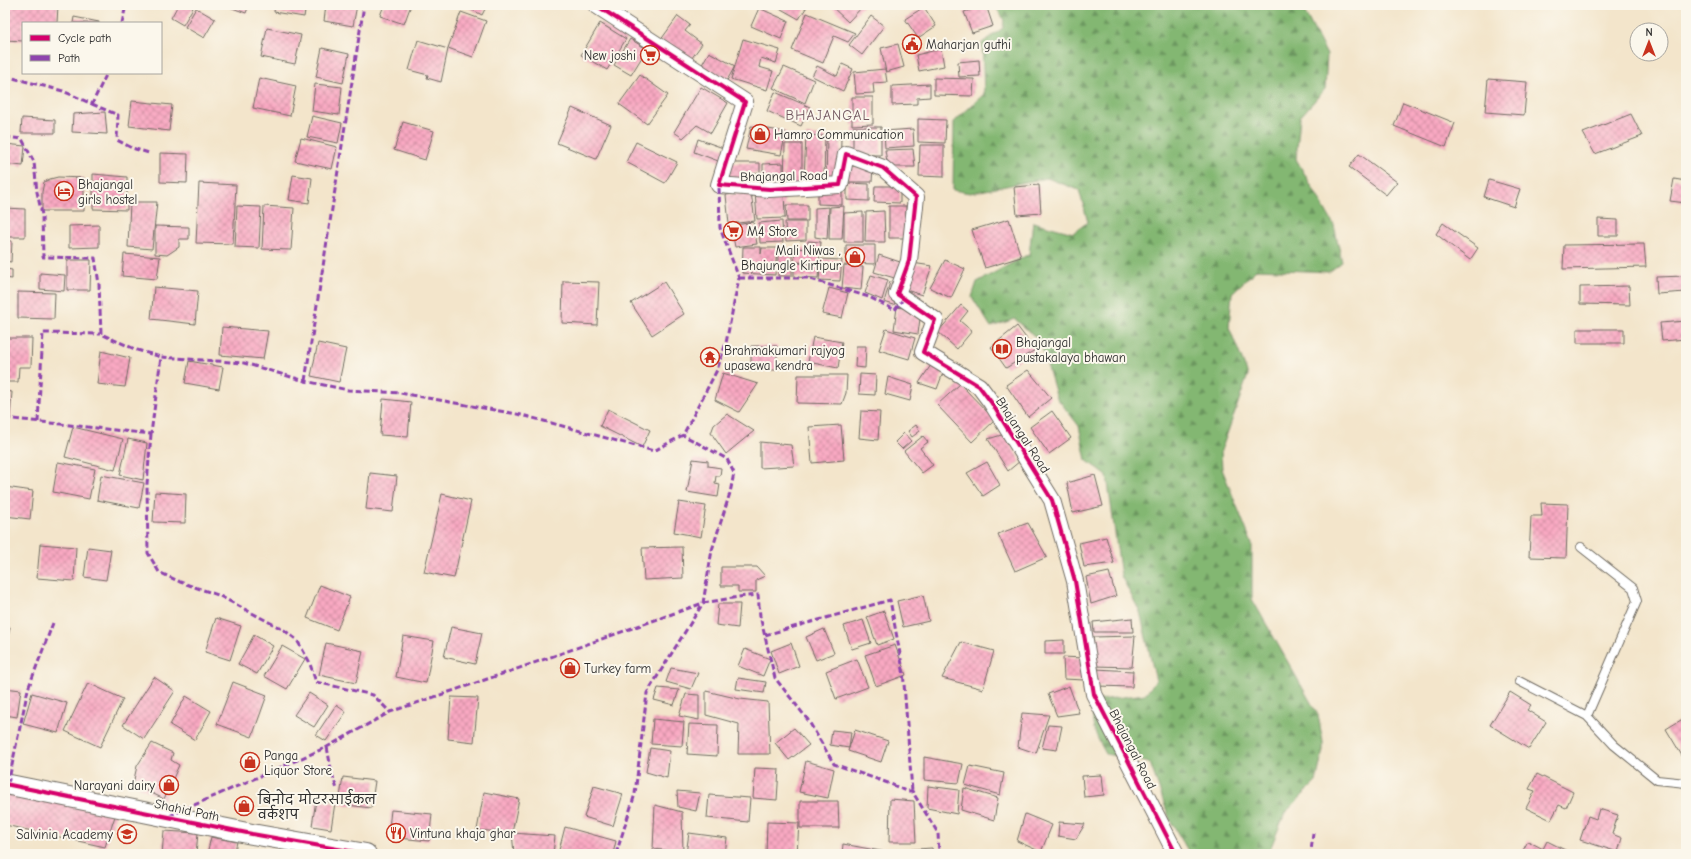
<svg xmlns="http://www.w3.org/2000/svg" width="1691" height="859" font-family="'Comic Neue','Playpen Sans Deva',sans-serif">
	<defs>
		<pattern id="forest-firs" width="22" height="20" patternUnits="userSpaceOnUse"><rect width="22" height="20" fill="#83b772"/><path d="M5 1l3.5 6h-7zM16 11l3.5 6h-7z" fill="#6b955e"/></pattern>
		<pattern id="building-cross-hatch" width="8" height="8" patternUnits="userSpaceOnUse"><rect width="8" height="8" fill="#f9a9c2"/><path d="M0 0l8 8M0 8l8-8" fill="none" stroke="#ca8a9e"/></pattern>
	</defs>
	<rect width="100%" height="100%" fill="#fbf7ec"/>
	<filter id="ink" filterUnits="userSpaceOnUse"><feTurbulence type="fractalNoise" baseFrequency=".025" numOctaves="2"/><feDisplacementMap in="SourceGraphic" scale="8" xChannelSelector="R" yChannelSelector="G"/><feConvolveMatrix kernelMatrix="1 2 1 2 8 2 1 2 1" color-interpolation-filters="sRGB"/></filter>
	<filter id="wash" filterUnits="userSpaceOnUse"><feTurbulence type="fractalNoise" baseFrequency=".012" numOctaves="4" result="noise"/><feDisplacementMap in="SourceGraphic" scale="16" xChannelSelector="R" yChannelSelector="G"/><feGaussianBlur stdDeviation="0.9" result="paint"/><feColorMatrix in="noise" values="0 0 0 0 0 0 0 0 0 0 0 0 0 0 0 0 0 1.4 0 .05"/><feComposite in="paint" operator="in"/></filter>
	<g filter="url(#wash)">
		<rect width="100%" height="100%" fill="#f3e5cb"/>
		<path fill="url(#forest-firs)" stroke="#57714e" d="M994,5H1301L1327,55L1325,89L1300,117L1296,159L1334,225L1342,262L1329,272L1257,269L1232,293L1229,327L1248,375L1221,451L1222,469L1252,544V599L1318,715L1323,742V750L1316,782L1285,813L1268,854H1190L1170,820L1150,763L1106,754C1095,733 1091,729 1093,704L1100,700L1145,694L1156,681L1140,612L1121,576L1107,476L1086,460L1079,426L1057,398L1040,341L1015,319L991,327L972,297L977,282L1029,254L1033,222L1073,233L1088,222L1079,190L1047,178L970,193L953,190L954,122L984,94L982,43L1003,28L1004,19Z"/>
		<g id="blocks">
			<path fill="url(#building-cross-hatch)" d="M6,5H58L57,23H23V41L5,40Z
				M178,5L194,6L183,25L171,18Z
				M224,5H249L246,13Z
				M275,5H306L304,17L274,12Z
				M326,5H357L353,26L324,21Z
				M384,5H411L404,24L380,16Z
				M463,5H487L482,15Z
				M774,5H808L799,19Z
				M830,5H864L848,22Z
				M986,5L993,26L972,33L964,12Z
				M924,7L936,26L918,38L905,19Z
				M196,8L215,19L204,38L185,27Z
				M759,8L788,21L781,39L751,26Z
				M461,12L486,21L473,57L448,48Z
				M807,13L855,33L848,42L834,36L823,63L792,50Z
				M678,16L690,25L685,31L702,44L689,62L660,41Z
				M871,16L884,26L862,55L849,45Z
				M74,17L99,22V23H73Z
				M600,23L626,39L607,70L581,55Z
				M267,28L301,35L295,64L261,57Z
				M630,39L647,49L631,75L614,65Z
				M743,39L780,50L776,63L761,58L759,67L773,71L767,90L731,79Z
				M418,40L448,49L441,82L427,78L428,75L409,70Z
				M898,44L904,67L886,72L881,48Z
				M322,48L349,54L343,83L316,77Z
				M941,49L944,66L919,71L916,55Z
				M709,52L735,66L725,84L699,70Z
				M979,60L980,76L959,77L958,62Z
				M842,64L853,69L843,91L812,76L817,66L837,76Z
				M784,67L814,80L805,103L773,88Z
				M885,69L887,82L873,83L874,93L856,94L854,72Z
				M640,75L668,95L647,124L619,104Z
				M259,78L296,86L290,116L253,108Z
				M934,78L974,79L973,96L934,95Z
				M1488,79L1527,82L1524,115L1485,112Z
				M315,84L342,87L339,115L312,111Z
				M930,84V97L917,98V104L892,105V86Z
				M701,87L728,103L711,133L697,125L683,138L674,132Z
				M775,92L810,107L801,126L767,111Z
				M852,97H873V124L852,125Z
				M132,101L172,105L169,131L129,126Z
				M1403,102L1455,123L1446,147L1394,126Z
				M572,108L611,125L596,159L557,143Z
				M105,112L107,134L72,132L73,114Z
				M1631,114L1642,136L1595,154L1583,133Z
				M312,116L342,123L338,143L307,137Z
				M22,118L55,120V133H21Z
				M918,119L946,120L945,143L918,142Z
				M403,122L434,131L425,160L394,150Z
				M751,126L786,132L781,155L746,149Z
				M853,127H881V155H853Z
				M913,129L914,146L885,148L884,131Z
				M806,135L825,136L824,182L804,179Z
				M827,137L841,138L840,182H826Z
				M301,138L337,147L332,169L295,161Z
				M698,139L726,149L721,162L694,152Z
				M636,142L677,162L665,183L626,162Z
				M5,144L25,146L23,166L5,164Z
				M785,144H802V186L784,185Z
				M920,145H944V177L919,176Z
				M913,149L915,167H888L885,150Z
				M160,153L188,154L187,183L160,182Z
				M1359,154L1397,182L1386,195L1349,167Z
				M727,163H760V173L749,174V184L727,185Z
				M783,163V185H763V164Z
				M847,166H873L872,182H847Z
				M93,174L127,177V210L93,209Z
				M293,175L312,178L309,203L289,200Z
				M58,177L84,178V211H42V192L44,182L50,179Z
				M1674,179L1686,181V203L1670,201Z
				M1489,180L1520,189L1514,207L1484,197Z
				M199,183L236,185L233,244L196,243Z
				M847,183L869,184V201L847,200Z
				M1039,185L1041,213L1017,215L1014,187Z
				M875,186H900V203L874,202Z
				M818,188H842V205L818,204Z
				M784,191L785,218L757,219L755,192Z
				M751,192L755,221L729,224L726,195Z
				M130,202H157L152,249L128,247Z
				M786,205H808V221H787Z
				M237,206L261,207L259,248L235,247Z
				M264,206L294,208L291,250L262,249Z
				M844,206L842,239H829L830,207Z
				M889,206H906V238H889Z
				M829,207L827,239L815,237V208Z
				M5,208L25,209V237H5Z
				M884,211L885,242H865L866,212Z
				M863,212V242H844V213Z
				M1009,219L1021,257L985,268L972,230Z
				M1598,219L1618,220V236H1598Z
				M782,221L783,242L760,243L759,223Z
				M753,222L757,244L735,247L731,226Z
				M785,222H806V240L786,241Z
				M1443,223L1478,248L1470,260L1436,234Z
				M99,225V247L69,248V226Z
				M155,226L189,227V239H179V247L167,255L155,254Z
				M5,241H12L11,262L5,261Z
				M808,241L821,242L819,263L794,262L795,248L808,249Z
				M1644,244L1646,267L1563,269L1564,245Z
				M846,245H875V264L846,263Z
				M743,247H761V254L762,248H777L775,275L742,273Z
				M778,248H792V276H778Z
				M124,254L160,257L157,279L122,276Z
				M879,255L903,263L898,279L874,272Z
				M821,259L842,260L840,281L819,280Z
				M67,260H91L90,290H67Z
				M945,260L965,269L951,298L930,288Z
				M5,263H7L6,269L12,270V279L5,278Z
				M794,263L819,264L818,278L794,277Z
				M912,263L932,266L922,295L903,289Z
				M844,265L863,267L861,290L842,288Z
				M40,273L65,275L64,291L40,289Z
				M871,275L888,280L882,300L865,293Z
				M1686,276V292L1657,294L1656,277Z
				M563,281L599,282L597,325L562,323Z
				M664,282L684,314L652,335L631,303Z
				M890,282L899,283L894,305L884,302Z
				M1629,286L1630,305L1580,304V287Z
				M154,287L198,291L195,324L151,319Z
				M829,288L848,293L842,318L822,314Z
				M18,292L55,293L54,319L18,318Z
				M961,305L968,311L960,321L972,331L957,349L938,332Z
				M897,307L921,311L918,334L894,330Z
				M1686,321V339L1662,341L1660,323Z
				M1017,326L1035,350L1006,368L991,347Z
				M222,327L268,331L263,359L220,355Z
				M886,329L915,338L909,359L879,350Z
				M1577,329H1624V343H1577Z
				M813,337L842,342L838,368L808,362Z
				M5,338H32L31,367H19L18,382H5Z
				M318,343L346,349L339,382L311,376Z
				M751,346H777V370H751Z
				M856,346H866L865,368L855,367Z
				M101,351L130,358L125,387L97,384Z
				M189,361L223,367L219,389L185,383Z
				M931,365L944,370L937,389L919,383Z
				M1028,370L1051,398L1028,417L1006,385Z
				M723,373L758,384L739,412L715,400Z
				M860,374L876,375L875,395L859,394Z
				M798,375H847L846,393L842,404L797,403Z
				M888,377L913,385L910,401L885,394Z
				M960,384L995,420L972,442L937,405Z
				M5,391L12,392L10,417L5,416Z
				M383,399L411,402L408,437L380,435Z
				M608,409L650,430L642,447L600,426Z
				M861,411L880,412L878,440L859,438Z
				M1052,411L1071,438L1049,454L1030,427Z
				M727,414L754,431L726,454L711,433L714,425Z
				M841,425L844,460L812,463L809,427Z
				M916,425L920,431L912,437L908,431Z
				M73,427L123,439L115,470L65,457Z
				M904,433L911,441L902,449L895,442Z
				M1005,434L1020,461L1008,471L988,439Z
				M923,436L928,442L920,448L933,465L922,473L904,451Z
				M128,439L147,443L143,480L120,475Z
				M760,442L791,445L794,466L760,468Z
				M693,459L708,461V466L721,468L720,476H716L715,483L720,484L718,497L687,492Z
				M58,462L95,469L89,499L53,492Z
				M987,462L1000,485L983,496L967,473Z
				M370,473L397,476L393,512L366,509Z
				M101,475L144,483L139,508L97,500Z
				M1095,475L1103,506L1073,513L1067,483Z
				M5,487L33,491L30,519L5,516Z
				M155,492L186,494L185,523L153,522Z
				M442,494L471,501L454,578L424,572Z
				M679,502L706,506L701,537L674,532Z
				M1541,503L1568,504L1566,558L1529,557L1531,516H1542Z
				M1028,523L1047,557L1015,571L998,534Z
				M1106,537L1114,563L1084,567L1079,543Z
				M40,544L76,547L74,581L37,578Z
				M88,547L111,550L106,580L84,577Z
				M682,547L683,578L644,580L642,548Z
				M721,567H757L765,576L756,580V592H738V586H721Z
				M1109,572L1116,596L1091,604L1086,577Z
				M320,585L350,597L337,630L307,618Z
				M923,595L929,621L903,627L897,601Z
				M718,604H740L738,628L716,625Z
				M884,611L894,639L877,645L867,617Z
				M216,618L241,626L230,660L205,652Z
				M1132,618L1133,632H1094L1093,622Z
				M863,620L871,643L852,649L844,626Z
				M5,626L10,627L7,642H5Z
				M451,627L482,633L475,664L444,657Z
				M824,629L834,653L816,660L806,637Z
				M254,635L273,646L257,674L238,664Z
				M403,636L434,641L426,683L396,677Z
				M1135,636L1132,667L1094,666L1093,637Z
				M1064,640V654H1045V641Z
				M961,642L994,651L983,689L942,678Z
				M326,643L363,651L356,683L319,675Z
				M791,643L799,666L779,674L771,651Z
				M895,645L906,675L876,686L865,655Z
				M282,646L305,659L287,689L264,676Z
				M745,649L770,659L763,676L738,666Z
				M1063,657L1083,658L1084,680L1064,679Z
				M857,659L868,687L836,699L826,671Z
				M671,668L698,673L691,689L666,682Z
				M1096,669L1133,671L1132,687L1097,686Z
				M154,677L175,691L144,739L123,725Z
				M738,678L766,682L764,693L736,689Z
				M233,682L267,695L252,737L217,724Z
				M88,683L123,699L100,747L65,731Z
				M1069,686L1079,713L1057,716L1048,694Z
				M5,688L21,690L17,717L5,715Z
				M658,688L679,690L674,705L654,700Z
				M706,691L740,699L768,702L770,754H738L739,724L706,715Z
				M1510,692L1531,705L1527,710L1546,722L1529,749L1490,725Z
				M32,693L67,703L58,733L23,724Z
				M309,693L328,705L314,727L294,715Z
				M686,694L699,695V720L679,716Z
				M186,696L211,711L195,740L170,725Z
				M451,697L478,698L474,742L448,739Z
				M336,705L346,712L326,741L316,735Z
				M1022,713L1049,715L1036,753L1018,747Z
				M1686,717V758L1684,759L1666,729Z
				M653,719L684,722L682,746L651,744Z
				M689,724L718,725L717,756L687,754Z
				M1048,725L1062,726L1057,750L1042,748Z
				M794,728L809,745L789,760L775,743Z
				M832,730L851,732L849,748L830,745Z
				M855,730L888,741L881,762L848,751Z
				M152,743L173,753L171,760L179,765L164,799L133,784L137,766Z
				M650,748L670,751L667,778L646,772Z
				M924,757L963,764L959,783L924,780Z
				M806,761L834,769L828,798L799,792Z
				M970,766L1004,773L1000,795L965,785Z
				M755,768L779,769L777,800L753,798Z
				M1537,774L1573,792L1566,808L1559,805L1551,820L1526,808L1535,791L1529,789Z
				M1102,775L1104,795L1084,797L1082,776Z
				M343,777L375,781L371,808L339,804Z
				M5,786L117,810L105,847L5,825Z
				M594,786L623,794L613,826L584,817Z
				M928,786L959,790L957,814L927,808Z
				M964,788L998,798L994,820L961,810Z
				M677,791L700,793L696,811L678,807Z
				M484,792L519,799L512,833L477,830Z
				M709,795L750,798L748,822L707,818Z
				M890,799L914,801L916,842H889Z
				M316,800L335,803L331,829L312,826Z
				M800,801H838L839,828H800Z
				M655,805L682,812L683,852L653,849Z
				M1599,809L1618,815L1612,834L1622,838L1618,852L1580,840L1588,816L1596,819Z
				M391,810L432,814L429,841L388,837Z
				M1025,814L1052,825L1041,852L1017,841Z
				M767,822L799,823L797,854H766Z
				M1059,822L1085,824L1076,839L1058,836Z
				M565,827L616,841L613,854H558Z
				M164,831L198,833L196,854H162Z
				M512,833L555,836L553,854L514,853Z
				M689,833L727,838L725,854H686Z
				M211,837L237,842L234,854H207Z
				M1528,841L1543,849L1547,841L1569,852L1568,854H1521Z
				M843,844L886,852V854H842Z
				M932,848L933,854H902V850Z"/>
		</g>
	</g>
	<g filter="url(#ink)">
		<use href="#blocks" fill-opacity="0" stroke="#716c63" stroke-width="1"/>
		<g fill="none" stroke-linecap="round" stroke-linejoin="round">
			<defs>
				<path id="service" d="M1581,547L1633,588L1637,601L1587,716
					M1519,681L1587,716L1614,745L1657,780L1686,783"/>
				<path id="minor" d="M596,5L745,102L719,185L770,189L840,185L846,154L883,168L916,197L909,261L897,294L935,320L923,352L979,386L991,402L1052,500L1075,581L1094,694L1176,854"/>
				<path id="tertiary" d="M5,784L252,834L366,854"/>
			</defs>
			<use href="#service" stroke="#716c63" stroke-width="10"/>
			<use href="#minor" stroke="#716c63" stroke-width="18"/>
			<use href="#tertiary" stroke="#716c63" stroke-width="22"/>
			<use href="#service" stroke="#fff" stroke-width="8"/>
			<use href="#minor" stroke="#fff" stroke-width="16"/>
			<use href="#tertiary" stroke="#fff" stroke-width="20"/>
			<path stroke="#8e44ad" stroke-width="3" stroke-dasharray="6 3" stroke-linecap="butt" d="M122,23L126,5
				M5,76L63,91L92,104L107,73
				M92,104L118,115L117,140L132,148L149,153
				M5,137L22,139L34,162L37,192L42,215L43,257L95,258L99,284L101,334L137,350L161,357
				M739,278H807L869,297L895,310L904,298
				M305,381L364,5
				M5,418L151,434L161,357L244,363L305,381L348,390L400,393L522,415L654,451L683,435L717,370L726,343L739,278L720,228L719,185
				M38,422L43,333L101,334
				M151,434L147,484L148,553L159,572L180,582L218,595L284,630L297,640L309,661L316,682L373,695L390,712
				M765,635L890,600L903,670L912,791
				M327,747L332,774L337,789
				M8,784L28,689L53,623
				M169,816L327,747L390,712L514,670L703,603L738,597L758,595L760,616L775,678L808,720L834,764L888,783L907,791H912L938,833L939,854
				M1313,833L1311,852L1314,854
				M616,854L635,794L647,693L703,603L712,550L730,493L734,473L727,459L683,435"/>
			<defs>
				<path id="cycleway" d="M596,5L745,102L719,185L770,189L840,185L846,154L883,168L916,197L909,261L897,294L935,320L923,352L979,386L991,402L1052,500L1075,581L1094,694L1176,854
					M5,784L252,834L366,854"/>
			</defs>
			<use href="#cycleway" stroke="#fbf7ec" stroke-width="6"/>
			<use href="#cycleway" stroke="#d6006c" stroke-width="4"/>
		</g>
	</g>
	<defs>
		<symbol id="civic-ring" viewBox="-11 -11 22 22"><circle r="9.5" fill="#fbf7ec" stroke="#c8321e" stroke-width="1.5"/><path d="M-.6-6.5H3V-4.5H.6V-3L4-1V1h2V6H-6V1h2V-1L-.6-3ZM-1.2 2.5V6h2.4V2.5Z" fill="#c8321e"/></symbol>
		<symbol id="supermarket-ring" viewBox="-11 -11 22 22"><circle r="9.5" fill="#fbf7ec" stroke="#c8321e" stroke-width="1.5"/><path d="M-6-5.5h2.5l.6 2H6L4.5 2H-2.5L-4.4-4H-6ZM-1.5 3.2a1.3 1.3 0 1 0 .1 0ZM3 3.2a1.3 1.3 0 1 0 .1 0Z" fill="#c8321e"/></symbol>
		<symbol id="shop-ring" viewBox="-11 -11 22 22"><circle r="9.5" fill="#fbf7ec" stroke="#c8321e" stroke-width="1.5"/><path d="M-5-2.5h2.3a2.7 3.5 0 0 1 5.4 0H5L5.5 6h-11ZM-1.5-2.5h3a1.5 2.3 0 0 0-3 0Z" fill="#c8321e"/></symbol>
		<symbol id="hotel-ring" viewBox="-11 -11 22 22"><circle r="9.5" fill="#fbf7ec" stroke="#c8321e" stroke-width="1.5"/><path d="M-6-4.5h1.5V1H6V5H4.5V3h-9V5H-6ZM-4 0a1.8 1.8 0 1 1 3.6 0ZM.5 0V-2.5h3Q6-2.5 6 0Z" fill="#c8321e"/></symbol>
		<symbol id="library-ring" viewBox="-11 -11 22 22"><circle r="9.5" fill="#fbf7ec" stroke="#c8321e" stroke-width="1.5"/><path d="M-6-4Q-3-5.5-.7-3.5V5Q-3 3-6 4ZM6-4Q3-5.5 .7-3.5V5Q3 3 6 4Z" fill="#c8321e"/></symbol>
		<symbol id="temple-ring" viewBox="-11 -11 22 22"><circle r="9.5" fill="#fbf7ec" stroke="#c8321e" stroke-width="1.5"/><path d="M0-6L5-2H3V0L6.5 2.5H4V6H1.5V3h-3V6H-4V2.5H-6.5L-3 0V-2H-5Z" fill="#c8321e"/></symbol>
		<symbol id="restaurant-ring" viewBox="-11 -11 22 22"><circle r="9.5" fill="#fbf7ec" stroke="#c8321e" stroke-width="1.5"/><path d="M-5-6h1v4h1v-4h1v4h1v-4h1v5L-1.5 .5V6h-2V.5L-5-1ZM5-6V6H3V1.5H1.5Q1.5-4 5-6Z" fill="#c8321e"/></symbol>
		<symbol id="school-ring" viewBox="-11 -11 22 22"><circle r="9.5" fill="#fbf7ec" stroke="#c8321e" stroke-width="1.5"/><path d="M0-5L7-2L0 1L-7-2ZM-4 1L0 2.5L4 1V4Q0 6-4 4Z" fill="#c8321e"/></symbol>
	</defs>
	<g fill-rule="evenodd">
		<use href="#civic-ring" x="901" y="33" width="22" height="22"/>
		<use href="#supermarket-ring" x="639" y="44" width="22" height="22"/>
		<use href="#shop-ring" x="749" y="123" width="22" height="22"/>
		<use href="#hotel-ring" x="53" y="180" width="22" height="22"/>
		<use href="#supermarket-ring" x="722" y="220" width="22" height="22"/>
		<use href="#shop-ring" x="844" y="246" width="22" height="22"/>
		<use href="#library-ring" x="991" y="338" width="22" height="22"/>
		<use href="#temple-ring" x="699" y="346" width="22" height="22"/>
		<use href="#shop-ring" x="559" y="657" width="22" height="22"/>
		<use href="#shop-ring" x="239" y="751" width="22" height="22"/>
		<use href="#shop-ring" x="158" y="774" width="22" height="22"/>
		<use href="#shop-ring" x="233" y="795" width="22" height="22"/>
		<use href="#restaurant-ring" x="385" y="822" width="22" height="22"/>
		<use href="#school-ring" x="116" y="823" width="22" height="22"/>
	</g>
	<g text-anchor="middle" dominant-baseline="central" stroke-width="4" stroke-linejoin="round" paint-order="stroke">
		<g font-size="13" fill="#2b2b2b" stroke="#fbf7ec" text-anchor="start">
			<text x="926" y="44">Maharjan guthi</text>
			<text x="636" y="55" text-anchor="end">New joshi</text>
			<text x="774" y="134">Hamro Communication</text>
			<text x="78" y="184">Bhajangal<tspan x="78" dy="15">girls hostel</tspan></text>
			<text x="747" y="231">M4 Store</text>
			<text x="841" y="250" text-anchor="end">Mali Niwas ,<tspan x="841" dy="15">Bhajungle Kirtipur</tspan></text>
			<text x="1016" y="342">Bhajangal<tspan x="1016" dy="15">pustakalaya bhawan</tspan></text>
			<text x="724" y="350">Brahmakumari rajyog<tspan x="724" dy="15">upasewa kendra</tspan></text>
			<text x="584" y="668">Turkey farm</text>
			<text x="264" y="755">Panga<tspan x="264" dy="15">Liquor Store</tspan></text>
			<text x="155" y="785" text-anchor="end">Narayani dairy</text>
			<text x="258" y="799">बिनोद मोटरसाईकल<tspan x="258" dy="15">वर्कशप</tspan></text>
			<text x="410" y="833">Vintuna khaja ghar</text>
			<text x="113" y="834" text-anchor="end">Salvinia Academy</text>
		</g>
		<g font-size="13" fill="#2b2b2b" stroke="#fbf7ec">
			<text transform="translate(784 176) rotate(-1)">Bhajangal Road</text>
			<text transform="translate(1023 435) rotate(57)">Bhajangal Road</text>
			<text transform="translate(1133 749) rotate(63)">Bhajangal Road</text>
			<text transform="translate(187 810) rotate(12)">Shahid Path</text>
		</g>
		<g font-size="14" letter-spacing="1" fill="#735760" stroke="#fbf7ec">
			<text x="828" y="115">BHAJANGAL</text>
		</g>
	</g>
	<rect width="1691" height="859" fill="none" stroke="#fbf7ec" stroke-width="20"/>
	<rect x="22" y="22" width="140" height="52" fill="#fbf7ec" stroke="#a8a59f"/>
	<rect x="30" y="35" width="20" height="6" fill="#d6006c" stroke="#a8a59f"/>
	<text x="58" y="42" font-size="12" fill="#2b2b2b">Cycle path</text>
	<rect x="30" y="55" width="20" height="6" fill="#8e44ad" stroke="#a8a59f"/>
	<text x="58" y="62" font-size="12" fill="#2b2b2b">Path</text>
	<g transform="translate(1649 42)"><circle r="19" fill="#fbf7ec" stroke="#a8a59f"/>
	<path d="M0-3L7 15L0 10L-7 15Z" fill="#c8321e"/>
	<text y="-6" font-size="11" font-weight="bold" text-anchor="middle" fill="#2b2b2b">N</text>
	</g>
</svg>
